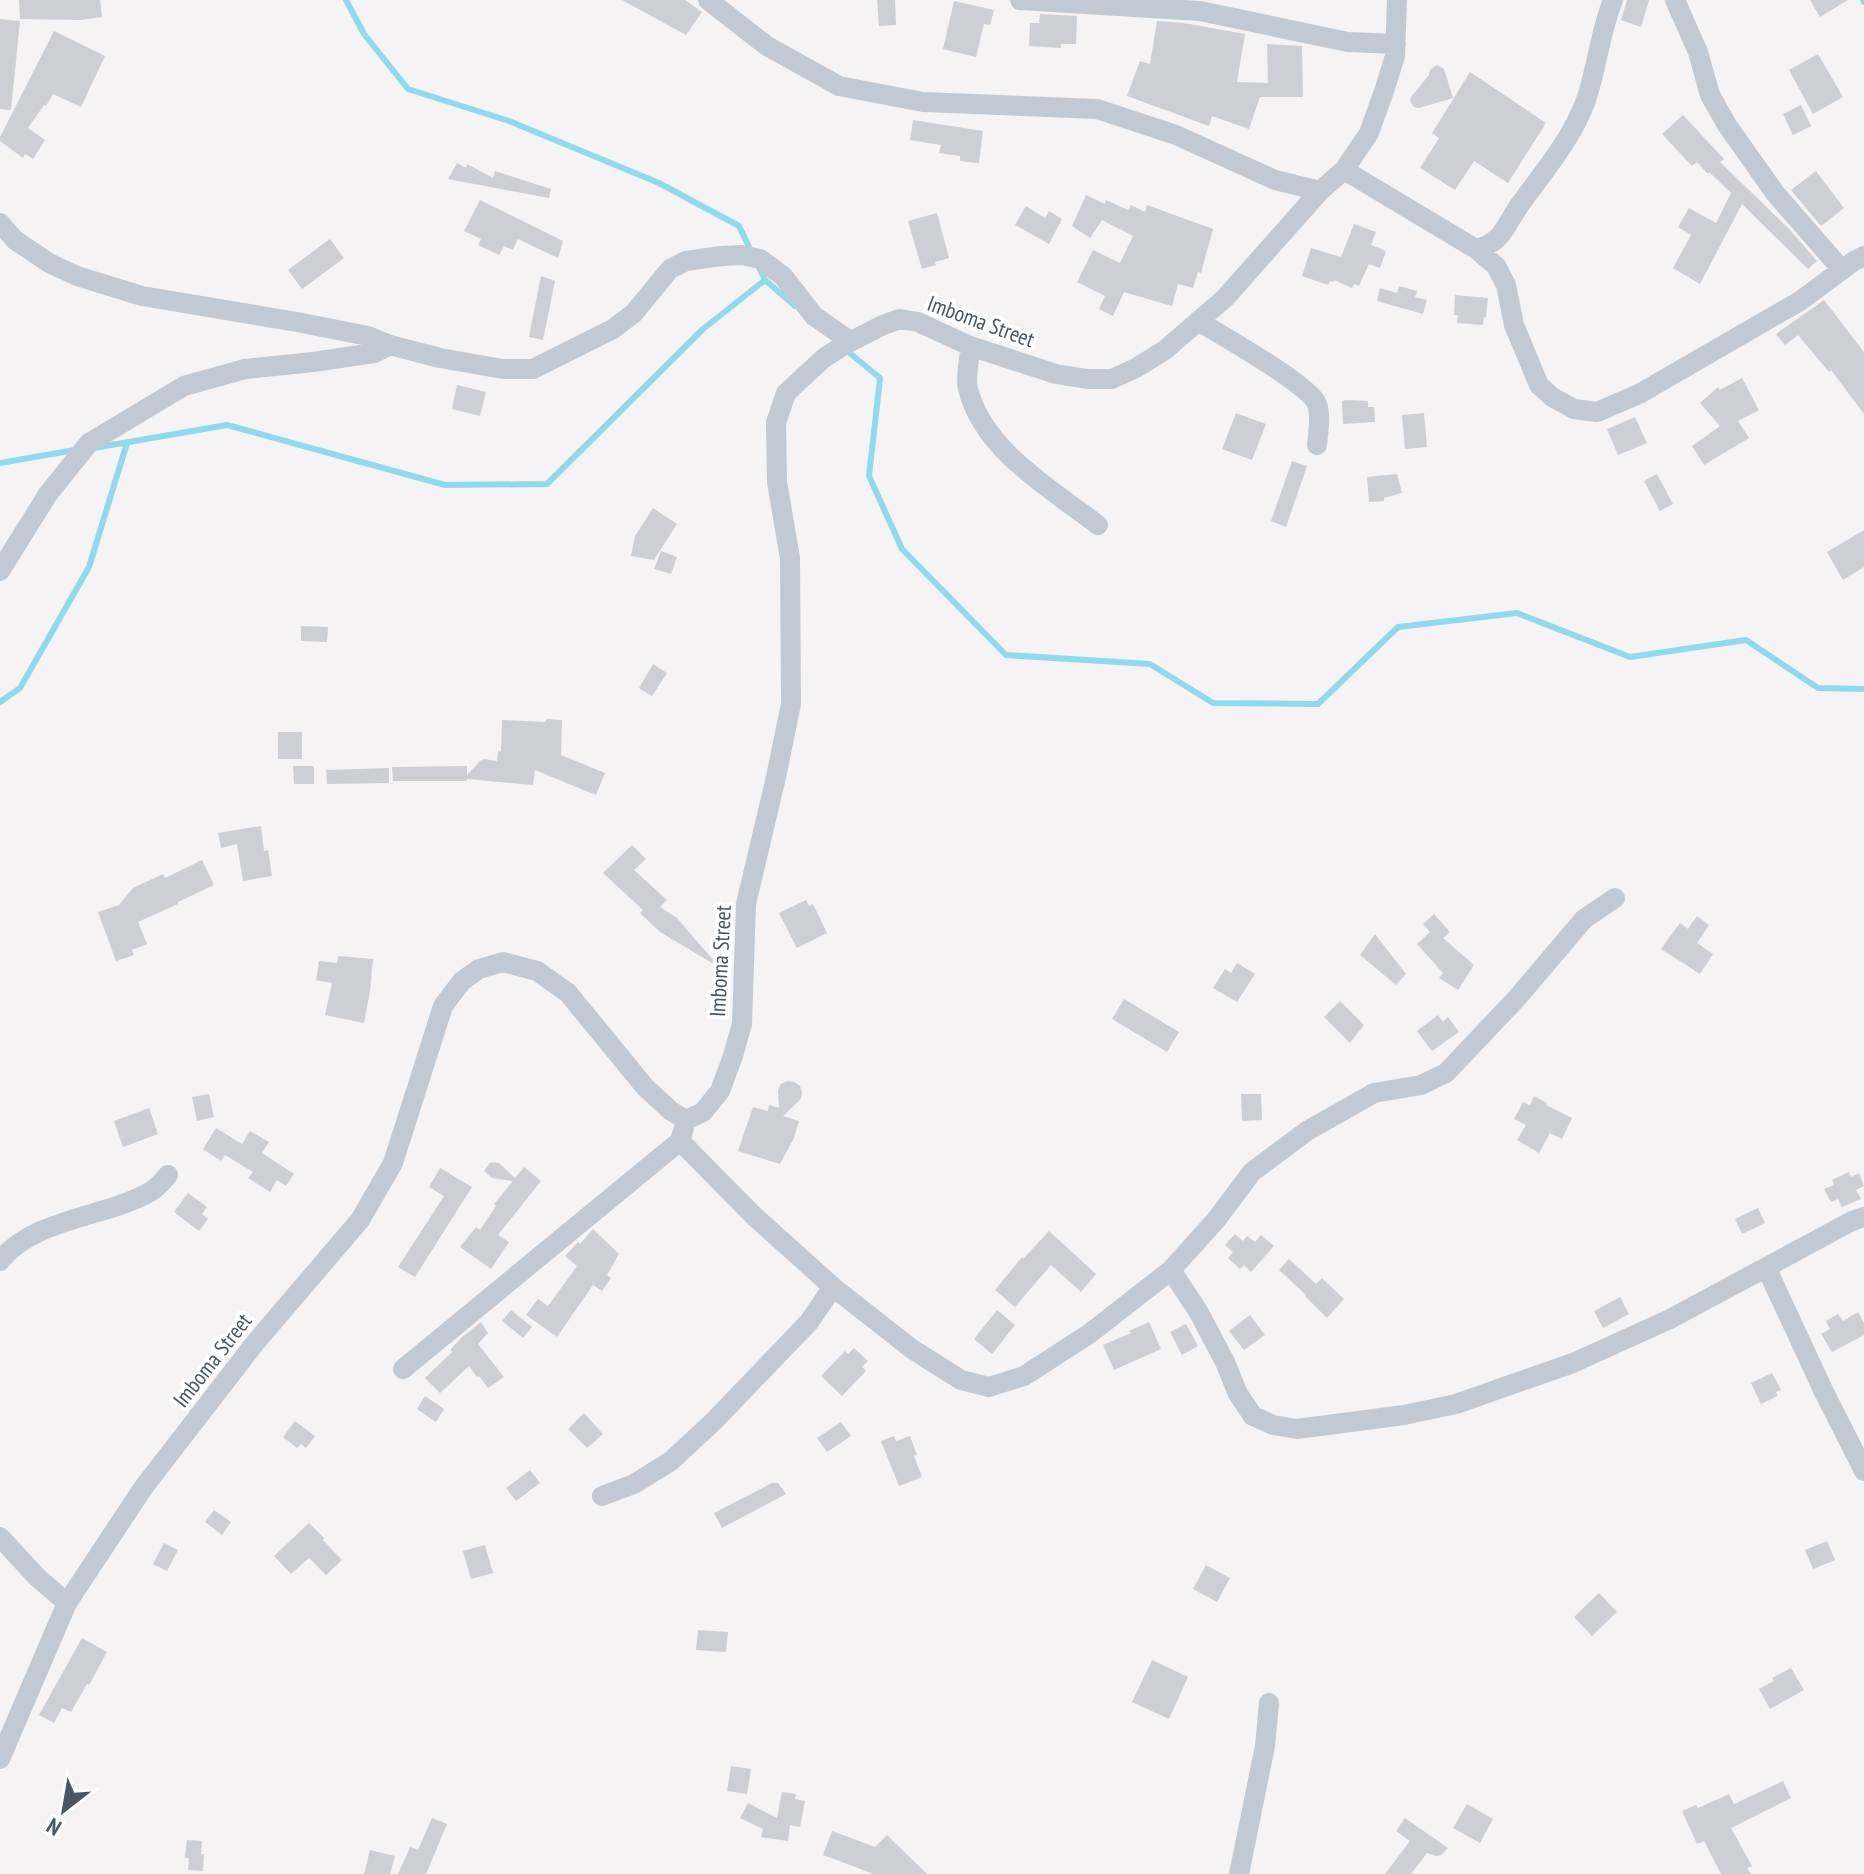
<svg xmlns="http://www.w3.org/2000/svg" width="1864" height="1874" font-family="'PT Sans Narrow',sans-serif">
	<rect width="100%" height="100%" fill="#f5f3f3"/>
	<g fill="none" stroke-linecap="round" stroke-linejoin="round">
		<path stroke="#90daee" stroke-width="6" d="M346,0L364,34L408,89L509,121L659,183L739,226L751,251
			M1863,0L1864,2
			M758,265L765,280L795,306
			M846,350L880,378L869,476L902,549L1006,655L1150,664L1213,703L1318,704L1398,627L1517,613L1630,657L1746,640L1818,688L1864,689
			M94,448L227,425L445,485L547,484L703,329L765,280
			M0,463L75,450
			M0,702L20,688L89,567L127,443"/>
	</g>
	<path fill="#cdcfd5" d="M19,0H100L102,17L80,20L20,19Z
		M622,0H685L702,12L686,35Z
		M877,0H895L896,25L879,26Z
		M1627,0H1649L1641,27L1621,20Z
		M1810,0H1848L1820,17Z
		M954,1L994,10L990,25L984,24L976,57L943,49Z
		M1040,14L1077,16L1076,44H1061V48L1029,46L1030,23H1039Z
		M0,19L20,21L11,110L0,109Z
		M1157,21L1184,23L1245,34L1237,82L1268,83L1267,44L1302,46L1303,97H1260L1249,129L1212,116L1209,126L1127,96L1140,61L1150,64Z
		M54,31L105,56L81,107L53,94L46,106L44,105L28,128L45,140L33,159L25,154L23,158L0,141V137Z
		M1818,54L1843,97L1813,114L1789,70Z
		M1437,65L1444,69L1453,98L1419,108L1414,107L1410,101L1411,97L1429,75L1430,70Z
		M1470,72L1546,123L1508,183L1474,161L1455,190L1420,168L1439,138L1432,133Z
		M1801,105L1811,126L1793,135L1783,114Z
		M1683,115L1724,159L1720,162L1791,231L1817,261L1808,269L1742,204L1700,284L1673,268L1691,235L1678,227L1689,208L1716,223L1731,193L1709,172L1708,174L1697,162L1692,166L1662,134Z
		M913,120L983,131L979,163L960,161V156L939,153L941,145L910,140Z
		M457,163L466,168L467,164L493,178L495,171L551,189L549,198L448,179Z
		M1816,171L1844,208L1821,226L1791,190Z
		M1086,195L1105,204L1106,200L1128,210L1131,205L1145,212L1147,205L1213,229L1201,273L1198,272L1193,288L1178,284L1172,306L1124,292L1113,316L1099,309L1105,296L1077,282L1093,250L1120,263L1133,236L1102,220L1090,238L1072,226Z
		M480,200L563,241L558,258L518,239L513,250L504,246L499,255L478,245L481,239L464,231Z
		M1026,206L1045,218L1049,211L1062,219L1049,244L1015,225Z
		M937,213L949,258L935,262L936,265L922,269L908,221Z
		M1354,224L1376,232L1371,245L1386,251L1380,268L1369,264L1359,286L1354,284L1352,288L1334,280V282L1330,281L1328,285L1302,276L1311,248L1341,257Z
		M330,239L344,258L302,289L288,270Z
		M541,276L555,281L543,340L529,337Z
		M1399,286L1417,291L1415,297L1427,300L1423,314L1377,301L1380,288L1397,293Z
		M1455,295L1488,298L1486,317H1484L1483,325L1457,323L1458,315H1454Z
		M1824,300L1864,352V414L1831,370L1829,372L1798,335L1785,345L1776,334Z
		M1742,378L1759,410L1738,421L1749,438L1704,465L1692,446L1720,426L1700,403L1718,387L1720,390Z
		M457,385L486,392L480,416L452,409Z
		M1345,400L1368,401V407H1374L1375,422L1343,424L1342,401Z
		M1236,413L1266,424L1252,460L1222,449Z
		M1424,413L1427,447L1405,449L1402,415Z
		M1635,417L1647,443L1618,455L1607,429Z
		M1292,461L1307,466L1286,527L1271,521Z
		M1397,474L1402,493L1384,498V501L1369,502L1367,477Z
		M1657,474L1673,504L1660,511L1644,481Z
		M653,508L677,524L654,560L631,556L635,536Z
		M1864,530V567L1843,580L1827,552Z
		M661,551L677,557L671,574L654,569Z
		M301,626L328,627L327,642L301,641Z
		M653,664L667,673L652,696L639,688Z
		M546,719L562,720L561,755L605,773L596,795L535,770L533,785L467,779V781H393L392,767L467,766V775L480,761L484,759L497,761L498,751L501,752L502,720L546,722Z
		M278,732H302V759H278Z
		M293,766H314V784H294Z
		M389,768V783L327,784L326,770Z
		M261,826L264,851L268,850L272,876L243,881L237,844L221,848L218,833Z
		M632,845L646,859L634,870L667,900L660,907L677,918L714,961L712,963L660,932L640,913L643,910L603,873Z
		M202,860L214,885L178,902V904L138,922L147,944L132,950L134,955L116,961L98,912L119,905L133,888L163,874L165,878Z
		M806,900L809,906L813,904L827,933L797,948L779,913Z
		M1434,914L1450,932L1443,938L1474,965L1458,990L1439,978L1443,973L1417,944L1430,932L1423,924Z
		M1697,916L1709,925L1697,943L1713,954L1700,974L1661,949L1680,923L1688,929Z
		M1375,934L1406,974L1396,985L1360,955Z
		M338,956L373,959L370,991L364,1023L325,1015L332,983L316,980L319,961L337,963Z
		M1237,963L1255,974L1237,1002L1213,988L1225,969L1231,973Z
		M1124,999L1179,1032L1167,1052L1112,1019Z
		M1340,1001L1364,1025L1350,1043L1324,1017Z
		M1438,1015L1443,1022L1448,1017L1459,1032L1432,1051L1417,1031Z
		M787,1081L794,1082L800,1086L802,1092L801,1099L783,1116L799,1121L794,1138L780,1164L738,1151L753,1107L768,1111L769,1105L779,1108L778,1090L781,1084Z
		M209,1094L214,1117L197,1121L192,1097Z
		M1241,1094H1261L1262,1120L1242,1121Z
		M1534,1096L1547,1103L1546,1105L1572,1118L1562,1139L1550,1133L1539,1153L1517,1140L1526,1125L1514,1119L1523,1102L1530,1105Z
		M149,1108L158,1134L123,1147L114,1121Z
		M216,1128L242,1144L250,1131L269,1142L262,1153L294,1174L286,1186L277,1180L270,1192L248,1178L253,1172L225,1155L221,1161L203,1149Z
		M494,1162L499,1163L515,1178L524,1167L541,1181L498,1235L509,1242L491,1269L460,1247L476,1227L480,1230L496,1206L494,1204L513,1181L492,1178L484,1171L490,1163Z
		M440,1168L472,1187L415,1277L398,1267L444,1196L429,1187Z
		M1849,1172L1851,1177L1859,1173L1864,1186L1856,1190L1861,1199L1842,1207L1838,1199L1831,1202L1824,1189L1834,1185L1832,1180Z
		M188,1193L207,1207L202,1214L208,1219L199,1231L174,1212Z
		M1758,1208L1765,1223L1742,1234L1735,1219Z
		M593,1229L619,1254L607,1275L611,1278L602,1291L593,1285L557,1337L526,1315L538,1299L548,1306L577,1266L565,1256L578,1242L580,1244Z
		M1049,1231L1096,1274L1081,1292L1051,1265L1015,1307L995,1290L1022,1257L1023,1259Z
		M1235,1234L1243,1241L1247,1236L1255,1242L1261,1235L1274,1246L1251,1272L1244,1265L1240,1269L1228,1258L1233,1252L1225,1245Z
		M1289,1259L1316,1284L1322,1278L1344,1299L1327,1318L1305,1296L1306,1295L1279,1270Z
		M1620,1297L1629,1314L1603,1328L1594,1311Z
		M511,1310L532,1327L523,1338L502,1321Z
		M997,1310L1015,1325L992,1354L974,1339Z
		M1858,1312L1864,1323V1335L1832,1352L1821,1334L1830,1329L1826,1321L1838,1314L1843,1321Z
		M1250,1315L1265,1335L1244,1350L1229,1331Z
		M481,1322L488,1333L478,1344L504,1377L488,1388L479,1376L477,1377L469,1366L440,1393L425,1378L452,1352L450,1350L461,1338Z
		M1149,1322L1161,1349L1114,1370L1103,1345L1131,1333L1129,1331Z
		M1186,1324L1198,1346L1182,1355L1170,1332Z
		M854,1348L868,1361L862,1367L866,1371L842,1396L821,1376L845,1351L848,1354Z
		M1772,1373L1781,1390L1776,1392L1778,1396L1761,1404L1751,1383Z
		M425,1396L444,1409L436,1422L417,1409Z
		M584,1413L603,1434L587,1448L568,1429Z
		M295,1421L315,1436L306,1448L301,1444L297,1448L283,1437Z
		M841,1422L851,1436L827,1452L817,1438Z
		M894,1436L896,1441L910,1436L917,1455L914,1456L922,1477L899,1486L881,1441Z
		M530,1470L540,1483L516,1501L506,1488Z
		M772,1483H778L786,1494L722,1528L714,1513Z
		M214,1510L231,1522L222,1535L205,1522Z
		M309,1523L324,1538L323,1540L342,1560L326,1575L309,1558L291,1574L274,1556Z
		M1827,1541L1835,1560L1813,1569L1805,1550Z
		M164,1543L178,1550L167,1571L153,1564Z
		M485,1545L493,1573L471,1579L463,1551Z
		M1206,1565L1230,1578L1217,1602L1193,1589Z
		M1599,1593L1617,1612L1592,1636L1574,1617Z
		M698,1630L728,1632L726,1652L696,1650Z
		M82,1638L107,1652L89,1685L87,1684L71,1712L62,1708L54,1723L39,1715Z
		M1152,1660L1188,1677L1169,1719L1132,1702Z
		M1791,1668L1804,1690L1770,1709L1759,1689L1774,1681L1772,1678Z
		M731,1766L751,1769L747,1794L727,1791Z
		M1783,1781L1791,1798L1731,1828L1752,1866L1747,1868L1751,1874H1721L1704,1841L1697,1844L1682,1811L1696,1805L1698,1808L1729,1794L1734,1804Z
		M782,1792L796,1794L795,1799L805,1801L800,1827L790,1825L788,1841L761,1837L763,1829L740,1818L748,1803L777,1818Z
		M1467,1804L1493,1819L1480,1843L1453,1828Z
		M432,1818L447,1824L426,1874H398L410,1847L418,1850Z
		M1405,1818L1448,1848L1441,1855L1436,1856L1427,1853L1411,1874H1385L1410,1841L1396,1831Z
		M832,1831L875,1847L887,1835L927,1874H874L823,1855Z
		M187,1840L202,1841L201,1854H204L203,1871L188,1870L189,1858H185Z
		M370,1850L395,1856L390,1874H364Z"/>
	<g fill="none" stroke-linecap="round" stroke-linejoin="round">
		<path stroke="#c1cad2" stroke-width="20" d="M708,0L767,46L839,86L923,102L1097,109L1176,135L1275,180L1320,191
			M1020,0L1200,11L1348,42L1396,44
			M1675,0L1698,52L1710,95L1727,125L1775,193L1842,270
			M1344,170L1476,249L1496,266L1506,285L1514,325L1539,385L1552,397L1574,409L1597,412L1639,394L1800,301L1854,261L1864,256
			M0,223L15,240L49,263L77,276L142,296L297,322L368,336L390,345L440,358L503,369H533L613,329L634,313L670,269L686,261L721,256L742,255L760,259L783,276L814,316L850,341
			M1476,249C1504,242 1505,225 1521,203C1544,171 1572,139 1586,100C1597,68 1600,32 1613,0
			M1198,321C1221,335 1306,383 1316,402C1322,414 1318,432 1317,445
			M970,346C970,359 965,376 968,389C983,450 1051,489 1098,525
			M0,571L48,494L89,443L184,386L245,369L313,362L374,353L390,345
			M686,1120L703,1112L720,1091L733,1056L742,1024L746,904L776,777L791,704L790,558L777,482L776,423L786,393L824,358L844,345L883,325L900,319L918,322L970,346L1056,374L1087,379H1112L1136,368L1165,350L1225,298L1320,191L1344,170L1369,133L1384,91L1395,56L1397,0
			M680,1141L754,1216L833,1287L912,1349L961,1380L989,1387L1024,1376L1089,1334L1171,1270L1216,1220L1252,1172L1307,1131L1374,1093L1421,1085L1446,1073L1517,998L1584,919L1615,898
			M0,1261C34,1218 104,1218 150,1192C157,1188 163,1181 168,1175
			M1766,1267L1824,1392L1864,1471
			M1171,1270L1198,1311L1225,1362L1238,1394L1253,1416L1273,1425L1297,1429L1404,1415L1456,1404L1573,1363L1670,1319L1852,1221L1864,1217
			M403,1369L680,1141L684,1128
			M602,1496L634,1484L671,1461L714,1421L809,1322L833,1287
			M0,1537L37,1577L67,1603
			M0,1759L67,1603L143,1488L255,1343L360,1220L393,1163L443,1006L462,981L479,969L503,962L537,971L568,993L645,1087L671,1111L686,1120
			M1239,1874L1265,1746L1269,1703"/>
	</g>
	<g text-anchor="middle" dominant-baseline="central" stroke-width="8" stroke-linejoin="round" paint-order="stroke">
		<g font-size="22" fill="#4a5661" stroke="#fff">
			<text transform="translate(981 321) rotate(20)">Imboma Street</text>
			<text transform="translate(720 961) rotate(-87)">Imboma Street</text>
			<text transform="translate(212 1360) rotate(-52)">Imboma Street</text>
		</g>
	</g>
	<g transform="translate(64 1810) rotate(211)" stroke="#ffffff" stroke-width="6" paint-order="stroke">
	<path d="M0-6L14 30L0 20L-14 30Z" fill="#4a5661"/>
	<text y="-12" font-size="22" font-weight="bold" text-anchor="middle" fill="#4a5661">N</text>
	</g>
</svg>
